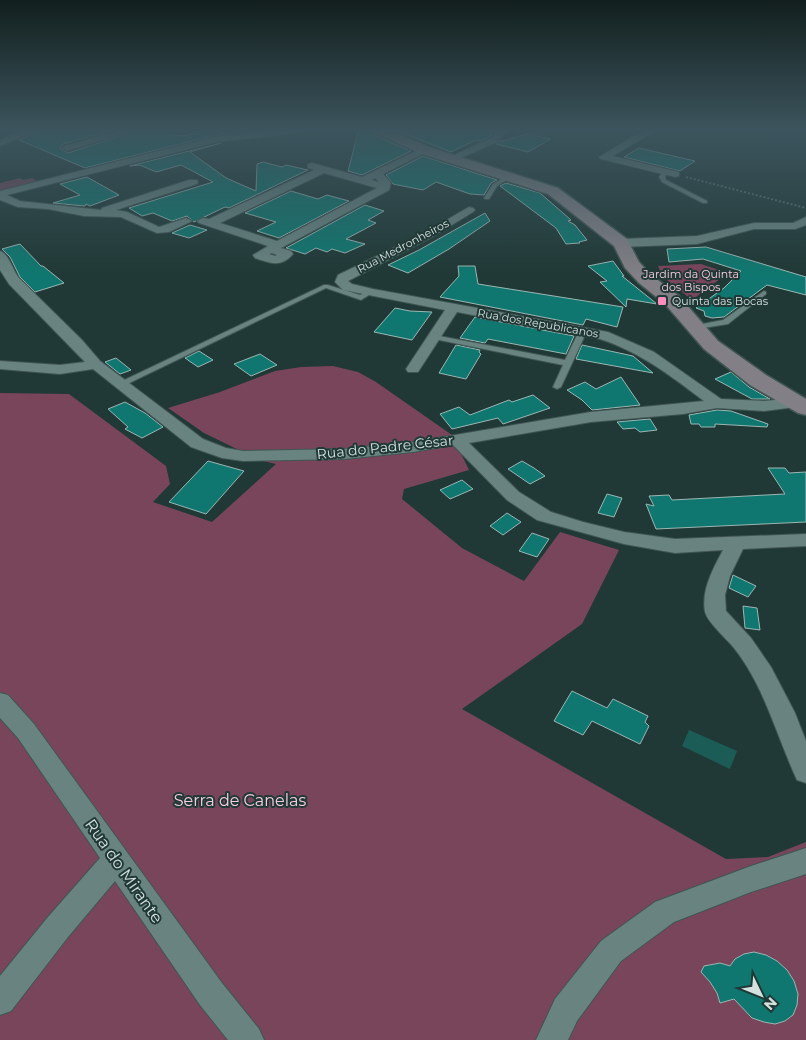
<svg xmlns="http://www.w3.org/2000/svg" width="806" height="1040" font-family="Montserrat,sans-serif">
	<rect width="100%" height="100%" fill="#203936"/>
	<path fill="#78455b" d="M20,178L23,180L32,178L39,182L0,192V183Z
		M701,264L716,269L720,273V279L692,300L663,277L658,266Z
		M333,366L358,372L376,382L452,435L469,470L404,489L402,499L462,548L524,581L560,532L619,550L582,624L462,709L726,859L768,857L806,842V1040H0V393L69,394L166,466L170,484L153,502L212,522L276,464L259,460L204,433L168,408L220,392L275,371L301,367Z"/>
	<path fill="#1b5c56" d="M689,730L737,751L730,769L682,746Z"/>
	<path fill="#0f776f" stroke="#9bb7b3" d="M44,129H117L63,144L60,148L68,153L141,129H165V134L182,136L214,129L224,133L85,168L19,140Z
		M359,129H368L371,134L411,151L362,175L348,171Z
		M392,129H497L490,132L492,134L490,136L481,141L476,140L451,152Z
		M526,134L551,139L528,152L496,144L502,140L503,141Z
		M221,143L190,152L226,178L256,191L257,164L263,162L282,167L286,165L308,170L229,208L225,207L194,222L187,216L172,221L153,213L142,216L129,208L213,182L181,165L156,172L140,165L130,166Z
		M639,148L695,161L680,171L624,157Z
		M423,156L497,180L491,183L484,195L470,194L436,182L423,190L393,184L386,175Z
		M87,177L119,195L90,206L86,204L85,206L53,203L80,195L60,184Z
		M506,183L540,193L571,220L568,221L575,225L587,240L579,242L580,243L566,244L556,228L500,186Z
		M291,191L318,199L327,195L349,201L279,238L257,231L276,222L245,213Z
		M365,205L384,211L368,220L376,223L346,239L365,244L345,253L332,249L327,252L316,248L305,254L286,248Z
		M485,213L490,221L449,249L408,273L388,265L419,250Z
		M190,225L207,230L189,238L172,233Z
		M20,244L41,266H43L64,283L35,292L20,277L10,257L2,249Z
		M706,247L806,277V295L767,285L724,317L712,318L705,316L704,311L696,308L724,288L741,271L703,259L669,262L667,249Z
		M613,261L624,276H622L657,304L627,299L626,307L600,282L607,281L588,266Z
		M458,266H475L478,284L623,307L617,327L586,319L583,325L440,297L459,276Z
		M395,308L410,311L432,312L412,340L374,332Z
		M475,317L574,336L566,354L488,339L485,343L460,338Z
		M456,345L480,350L479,352L481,354L466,379L439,373Z
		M582,345L633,356L653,373L576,359Z
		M199,351L213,360L198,367L185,358Z
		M260,354L277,365L251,376L234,364Z
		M116,358L131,370L120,374L105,362Z
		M731,372L749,387L770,399H752L715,379Z
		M621,377L640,405L592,410L582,400L567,390L585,382L596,389Z
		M533,395L550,408L503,424L498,418L452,429L440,414L459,407L470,415L509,400L512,402Z
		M125,402L145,413L163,427L142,438L125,429L128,427L108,409Z
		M717,410L731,411L768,424L767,427L715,424V427H701L699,424H691L689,415Z
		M650,419L657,430L640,432L635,428L623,429L617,422Z
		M208,461L244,471L206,514L169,502Z
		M522,461L534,468L545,476L530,484L508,469Z
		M768,468H785L789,473L806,472V522L656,529L646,504L654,506L649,496L669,495L672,500L785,494Z
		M462,480L473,489L450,499L440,490Z
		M607,494L622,498L614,517L598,513Z
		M507,513L521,522L503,535L490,526Z
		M532,533L549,539L537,557L519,551Z
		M733,575L756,586L748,597L729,588Z
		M743,606L757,608L760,630L745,628Z
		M572,691L607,708L613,699L648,716L645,722L649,726L640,744L592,721L583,735L554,721Z
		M754,952L766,955L777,961L787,970L794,981L798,994L797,1005L793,1015L785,1021L775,1024L764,1022L752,1018L734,999L720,1003L717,993L710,982L701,972L704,966L720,963L730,966L735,959L744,954Z"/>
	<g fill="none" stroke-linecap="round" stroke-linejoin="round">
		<defs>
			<path id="service" d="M663,171L668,172L665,177L666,180L707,201V203H703L662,182L659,177Z
				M508,175L513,176L497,186L489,199H485L484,198L493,184Z
				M324,285H328L360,295L371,290L374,292L361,300L326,288L123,386H117L116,384Z
				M764,291L766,292V294L728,324L697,329L693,327L697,325L723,320Z
				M580,329H583L587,331L561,387L557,389L553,387L563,365L434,339L430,337L434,335L565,360Z"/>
			<path id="minor" d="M26,129H39L0,146V140Z
				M124,129H139L70,150L67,151L62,148L64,146Z
				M279,129H307L302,132L217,142L7,195L20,201L101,210L102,208L189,180H197L198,182L197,184L116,210L127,212L159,227L186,218L192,221L169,232L157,233L121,217L84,216L48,209L18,207L0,200V191L217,136Z
				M499,129H509L497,142L456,160H450L448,158L491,138Z
				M646,129H654L655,131L613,156L679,172V176L675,177L601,159L599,157Z
				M424,147L427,148V152L383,174L391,183L389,190L281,248L291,251L293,254C281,268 270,263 255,258L253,255L268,246L199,223L197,221L203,218L209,219L314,170L308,168V164L312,163L362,177ZM324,173L377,188L277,241L220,223ZM375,178L379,182L372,180ZM272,253L277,255L275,256L269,254Z
				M469,207L473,208L475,210L473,212L432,237L348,281L352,284L373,289L608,332L654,352L721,399L764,401L798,398L804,400L806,403L804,406L764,411L717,408L683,414L591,422L469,443L519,492L551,512L583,522L624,532L675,539L806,534V546L743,549L730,576L725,595L726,611L751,638L771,667L795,713L806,741V783L797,780C776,735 765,687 734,648C727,639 708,623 705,612C701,590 713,569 723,550L675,553L624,544L537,520L507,500L453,445L413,452L344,459L243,461L222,458L191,447L93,369L60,374L0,369V361L60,365L85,362L9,284L0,270V251C9,254 13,271 19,278L82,340L100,361L203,439L226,448L243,451L344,449L413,442L591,412L704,401C671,376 640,352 600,339L457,312L418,372H408L406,369L445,310L343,290L335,282L338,275L424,233Z
				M806,217V225L795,229H754L697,244L621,247L615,243L621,239L697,236L754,223H793Z
				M0,693L8,695L34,724L222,983L259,1029L264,1040H228L200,1005L115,881L68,937L11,1011L0,1015V976L48,917L100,858L18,738L0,718Z
				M806,848V874L751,892L674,922L621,961L577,1021L568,1040H536L555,999L601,941L655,902L751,866Z"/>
			<path id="secondary" d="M370,129H387L429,147L558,188L627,239L639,262L651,275L679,296L718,341L766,375L806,399V415L798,413L750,385L704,349L665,304L639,283L625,268L614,246L548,194L419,153L372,132Z"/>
		</defs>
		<use href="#service" stroke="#405653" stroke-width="2"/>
		<use href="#minor" stroke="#405653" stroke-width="2"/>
		<use href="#secondary" stroke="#405653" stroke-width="3"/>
		<path stroke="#576c6a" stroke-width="2" stroke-dasharray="2 2" stroke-linecap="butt" d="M550,129H552
			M515,132H528L536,129
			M531,132L543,134
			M686,177L806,208"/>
		<use href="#service" fill="#698380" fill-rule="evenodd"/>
		<use href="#minor" fill="#698380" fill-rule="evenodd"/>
		<use href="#secondary" fill="#827f86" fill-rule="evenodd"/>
	</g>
	<linearGradient id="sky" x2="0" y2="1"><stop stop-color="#121f1e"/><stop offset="0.47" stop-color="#3c545d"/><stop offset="1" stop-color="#3c545d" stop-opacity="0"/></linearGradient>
	<rect width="806" height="275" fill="url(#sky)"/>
	<rect fill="#fd8ebe" stroke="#203936" stroke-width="2" x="657" y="296" width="10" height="10" rx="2.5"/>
	<g text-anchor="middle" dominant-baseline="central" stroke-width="4" stroke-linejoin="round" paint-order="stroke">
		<g font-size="11" fill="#d3e1df" stroke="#203936">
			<text transform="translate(403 246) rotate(-28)">Rua Medronheiros</text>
			<text transform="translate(538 323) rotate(10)">Rua dos Republicanos</text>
		</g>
		<g font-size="11" fill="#facdde" stroke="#203936">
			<text x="691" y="274">Jardim da Quinta<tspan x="691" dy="13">dos Bispos</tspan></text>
		</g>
		<g font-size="11" fill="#d3e1df" stroke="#203936" text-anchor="start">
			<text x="672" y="301">Quinta das Bocas</text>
		</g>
		<g font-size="14" fill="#d3e1df" stroke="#203936">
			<text transform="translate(385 447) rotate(-6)">Rua do Padre César</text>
		</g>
		<g font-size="16" fill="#facdde" stroke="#203936">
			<text x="240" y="800">Serra de Canelas</text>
		</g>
		<g font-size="16" fill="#d3e1df" stroke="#203936">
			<text transform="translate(124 871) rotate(55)">Rua do Mirante</text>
		</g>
	</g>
	<g transform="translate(761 995) rotate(133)" stroke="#203936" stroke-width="4" paint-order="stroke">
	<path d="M0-4L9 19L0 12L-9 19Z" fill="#d3e1df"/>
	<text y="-8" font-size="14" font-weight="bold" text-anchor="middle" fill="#d3e1df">N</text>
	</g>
</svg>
